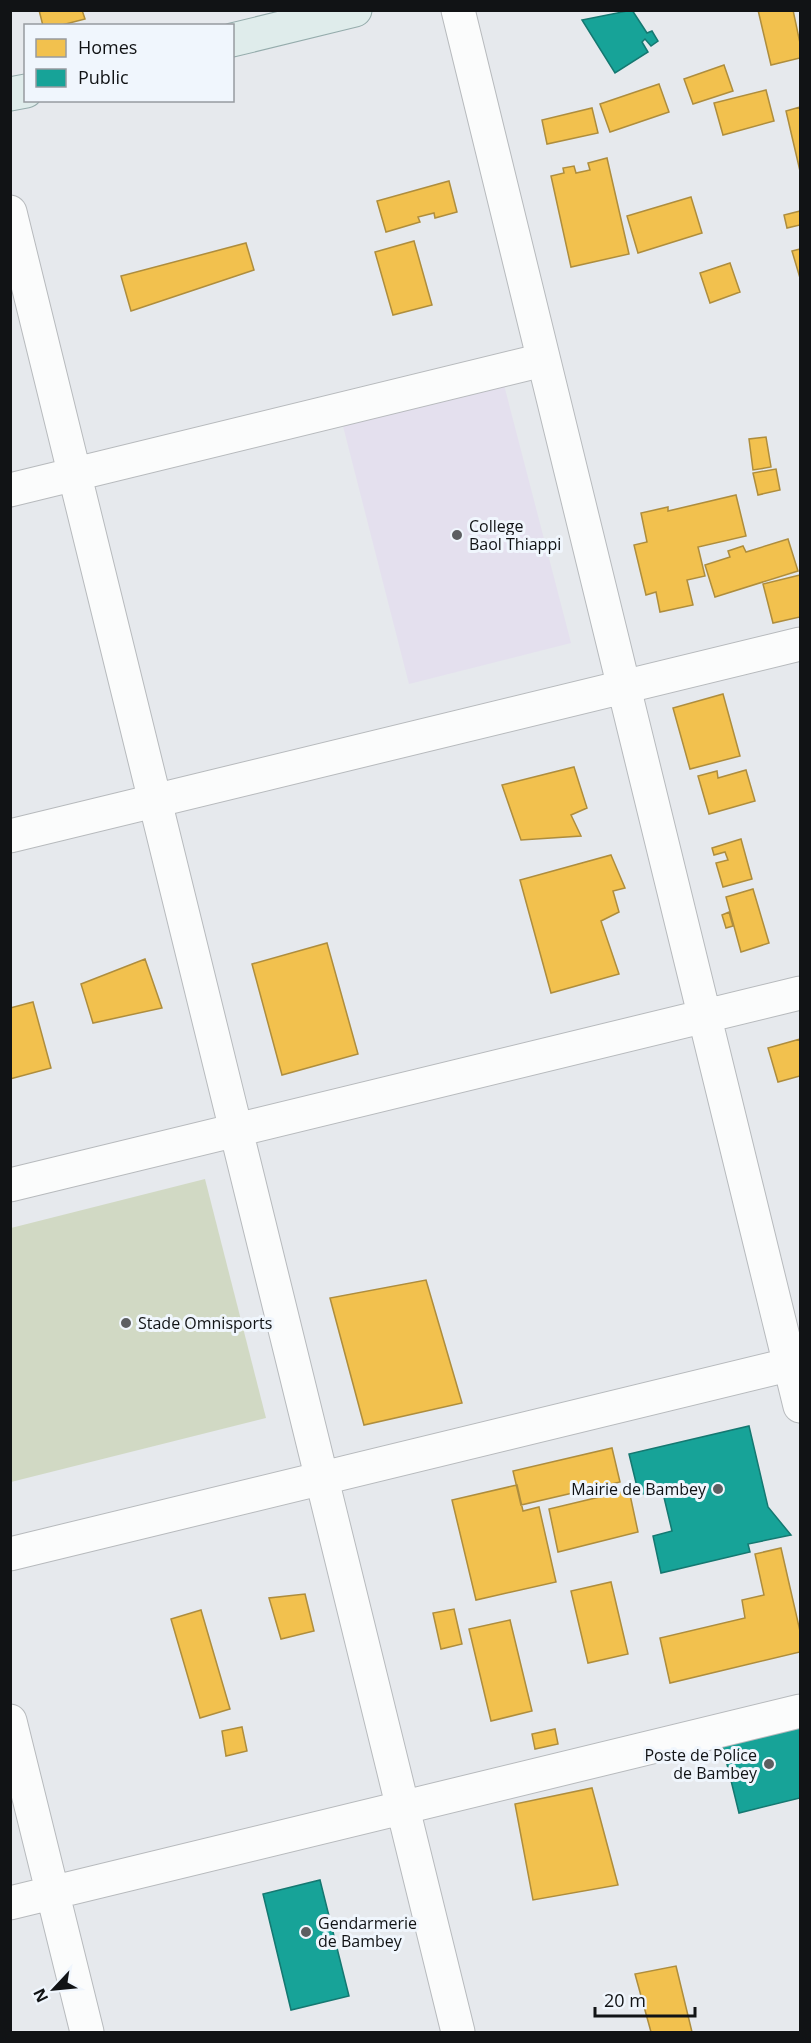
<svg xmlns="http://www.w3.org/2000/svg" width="811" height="2043" font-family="'Open Sans',sans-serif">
	<rect width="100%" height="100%" fill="#e6e9ed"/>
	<path fill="#e4e0ee" d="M504,385L571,643L409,684L343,426Z"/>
	<path fill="#d1d9c4" d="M205,1179L266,1418L11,1482V1228Z"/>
	<path fill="#f2c14e" stroke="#ae8d3d" stroke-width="1.5" d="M39,10H82L85,19L58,26H43Z
		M758,10H793L800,43V58L771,65Z
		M724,65L733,91L693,104L684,79Z
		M659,84L669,112L610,132L600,104Z
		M766,90L774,121L723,135L714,103Z
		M800,107V171L786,111Z
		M592,108L598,133L547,144L542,120Z
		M607,158L629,254L571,267L551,176L564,173L563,168L574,166L576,173L590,170L588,163Z
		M449,181L457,212L435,218L434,213L418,217L420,222L386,232L377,201Z
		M691,197L702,233L638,253L627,216Z
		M800,211V225L787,228L784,215Z
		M414,241L432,305L393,315L375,252Z
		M246,243L254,270L131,311L121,276Z
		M800,249V278L792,251Z
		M730,263L740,292L710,303L700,273Z
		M766,437L771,467L753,470L749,439Z
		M776,469L780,490L758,495L753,473Z
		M736,495L746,536L698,547L705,576L687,580L693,605L660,612L656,592L646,595L634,545L647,542L641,513L668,507V511Z
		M788,539L798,571L715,597L705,565L730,557L728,551L743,546L746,552Z
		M800,575V617L773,623L763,584Z
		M723,694L740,756L690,769L673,708Z
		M574,767L587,808L571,815L581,836L521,840L502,785Z
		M746,770L755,801L709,814L698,776L717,771L718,778Z
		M741,839L752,879L723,887L716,863L728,860L725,852L714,855L712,848Z
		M611,855L625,888L613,891L619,912L601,921L619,974L551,993L520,880Z
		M753,889L769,943L741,952L726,897Z
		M729,912L733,926L726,928L722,915Z
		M327,943L358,1054L282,1075L252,964Z
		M145,959L162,1008L93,1023L81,984Z
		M33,1002L51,1068L10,1079V1008Z
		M800,1039V1076L778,1082L768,1048Z
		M426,1280L462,1403L364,1425L330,1298Z
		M612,1448L620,1482L521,1505L513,1471Z
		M517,1485L523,1511L539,1507L556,1582L476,1600L452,1500Z
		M629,1490L638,1532L558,1552L549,1509Z
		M781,1548L800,1631V1652L670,1683L660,1638L745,1618L742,1600L764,1595L755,1554Z
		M611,1582L628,1654L588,1663L571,1591Z
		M305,1594L314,1631L281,1639L269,1598Z
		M454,1609L462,1644L441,1649L433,1613Z
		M201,1610L230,1709L200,1718L171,1619Z
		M510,1620L532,1711L491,1721L469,1629Z
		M242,1727L247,1751L226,1756L222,1731Z
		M555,1729L558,1744L535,1749L532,1734Z
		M592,1788L618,1885L533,1900L515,1804Z
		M676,1966L692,2032H651L635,1974Z"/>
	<path fill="#17a398" stroke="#157871" stroke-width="1.5" d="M632,10L647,33L652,31L658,41L651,46L645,39L642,42L648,52L615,73L582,20Z
		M749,1426L768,1507L791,1535L748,1544L750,1552L661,1573L653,1536L672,1531L662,1489L639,1495L629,1454Z
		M800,1726V1798L739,1813L722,1744Z
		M320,1880L349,1996L291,2010L263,1894Z"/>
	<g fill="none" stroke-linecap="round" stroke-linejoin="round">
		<defs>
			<path id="minor" d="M458,10L800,1406
				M10,212L458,2032
				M10,490L543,360
				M10,836L800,644
				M10,1185L800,993
				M10,1554L800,1362
				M10,1721L87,2032
				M10,1903L800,1711"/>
			<path id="primary" d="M232,40L355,10
				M10,94L26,91"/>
		</defs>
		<use href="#minor" stroke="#b7babd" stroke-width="35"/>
		<use href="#primary" stroke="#95acac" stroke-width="35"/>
		<use href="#minor" stroke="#fbfcfc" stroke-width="33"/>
		<use href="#primary" stroke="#dfeceb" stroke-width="33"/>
	</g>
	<g fill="#5c5e61" stroke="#f0f6fd" stroke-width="2">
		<circle cx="457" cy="535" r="6"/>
		<circle cx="126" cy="1323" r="6"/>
		<circle cx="718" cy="1489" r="6"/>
		<circle cx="769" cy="1764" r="6"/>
		<circle cx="306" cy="1932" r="6"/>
	</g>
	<g text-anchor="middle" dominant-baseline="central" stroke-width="6" stroke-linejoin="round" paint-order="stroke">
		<g font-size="16" fill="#111315" stroke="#f0f6fd" text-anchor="start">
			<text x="469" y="526">College<tspan x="469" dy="18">Baol Thiappi</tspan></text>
			<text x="138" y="1323">Stade Omnisports</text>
			<text x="706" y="1489" text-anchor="end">Mairie de Bambey</text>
			<text x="757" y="1755" text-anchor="end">Poste de Police<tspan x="757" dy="18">de Bambey</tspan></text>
			<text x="318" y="1923">Gendarmerie<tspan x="318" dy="18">de Bambey</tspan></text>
		</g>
	</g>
	<rect width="811" height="2043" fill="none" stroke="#111315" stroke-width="24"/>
	<rect x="24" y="24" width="210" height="78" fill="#f0f6fd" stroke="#979ba0" stroke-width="1.5"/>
	<rect x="36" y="39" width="30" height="18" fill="#f2c14e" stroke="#979ba0" stroke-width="1.5"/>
	<text x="78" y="54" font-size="18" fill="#111315">Homes</text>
	<rect x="36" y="69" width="30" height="18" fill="#17a398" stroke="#979ba0" stroke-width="1.5"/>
	<text x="78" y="84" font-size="18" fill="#111315">Public</text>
	<g transform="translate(54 1989) rotate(244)" stroke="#f0f6fd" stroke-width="4.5" paint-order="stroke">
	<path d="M0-4.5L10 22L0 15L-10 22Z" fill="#111315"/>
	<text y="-9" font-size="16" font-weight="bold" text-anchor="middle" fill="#111315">N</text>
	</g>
	<path d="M595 2007v9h100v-9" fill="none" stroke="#111315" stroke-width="3"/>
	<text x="604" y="2007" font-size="18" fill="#111315" stroke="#f0f6fd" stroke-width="4.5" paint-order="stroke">20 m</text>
</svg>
